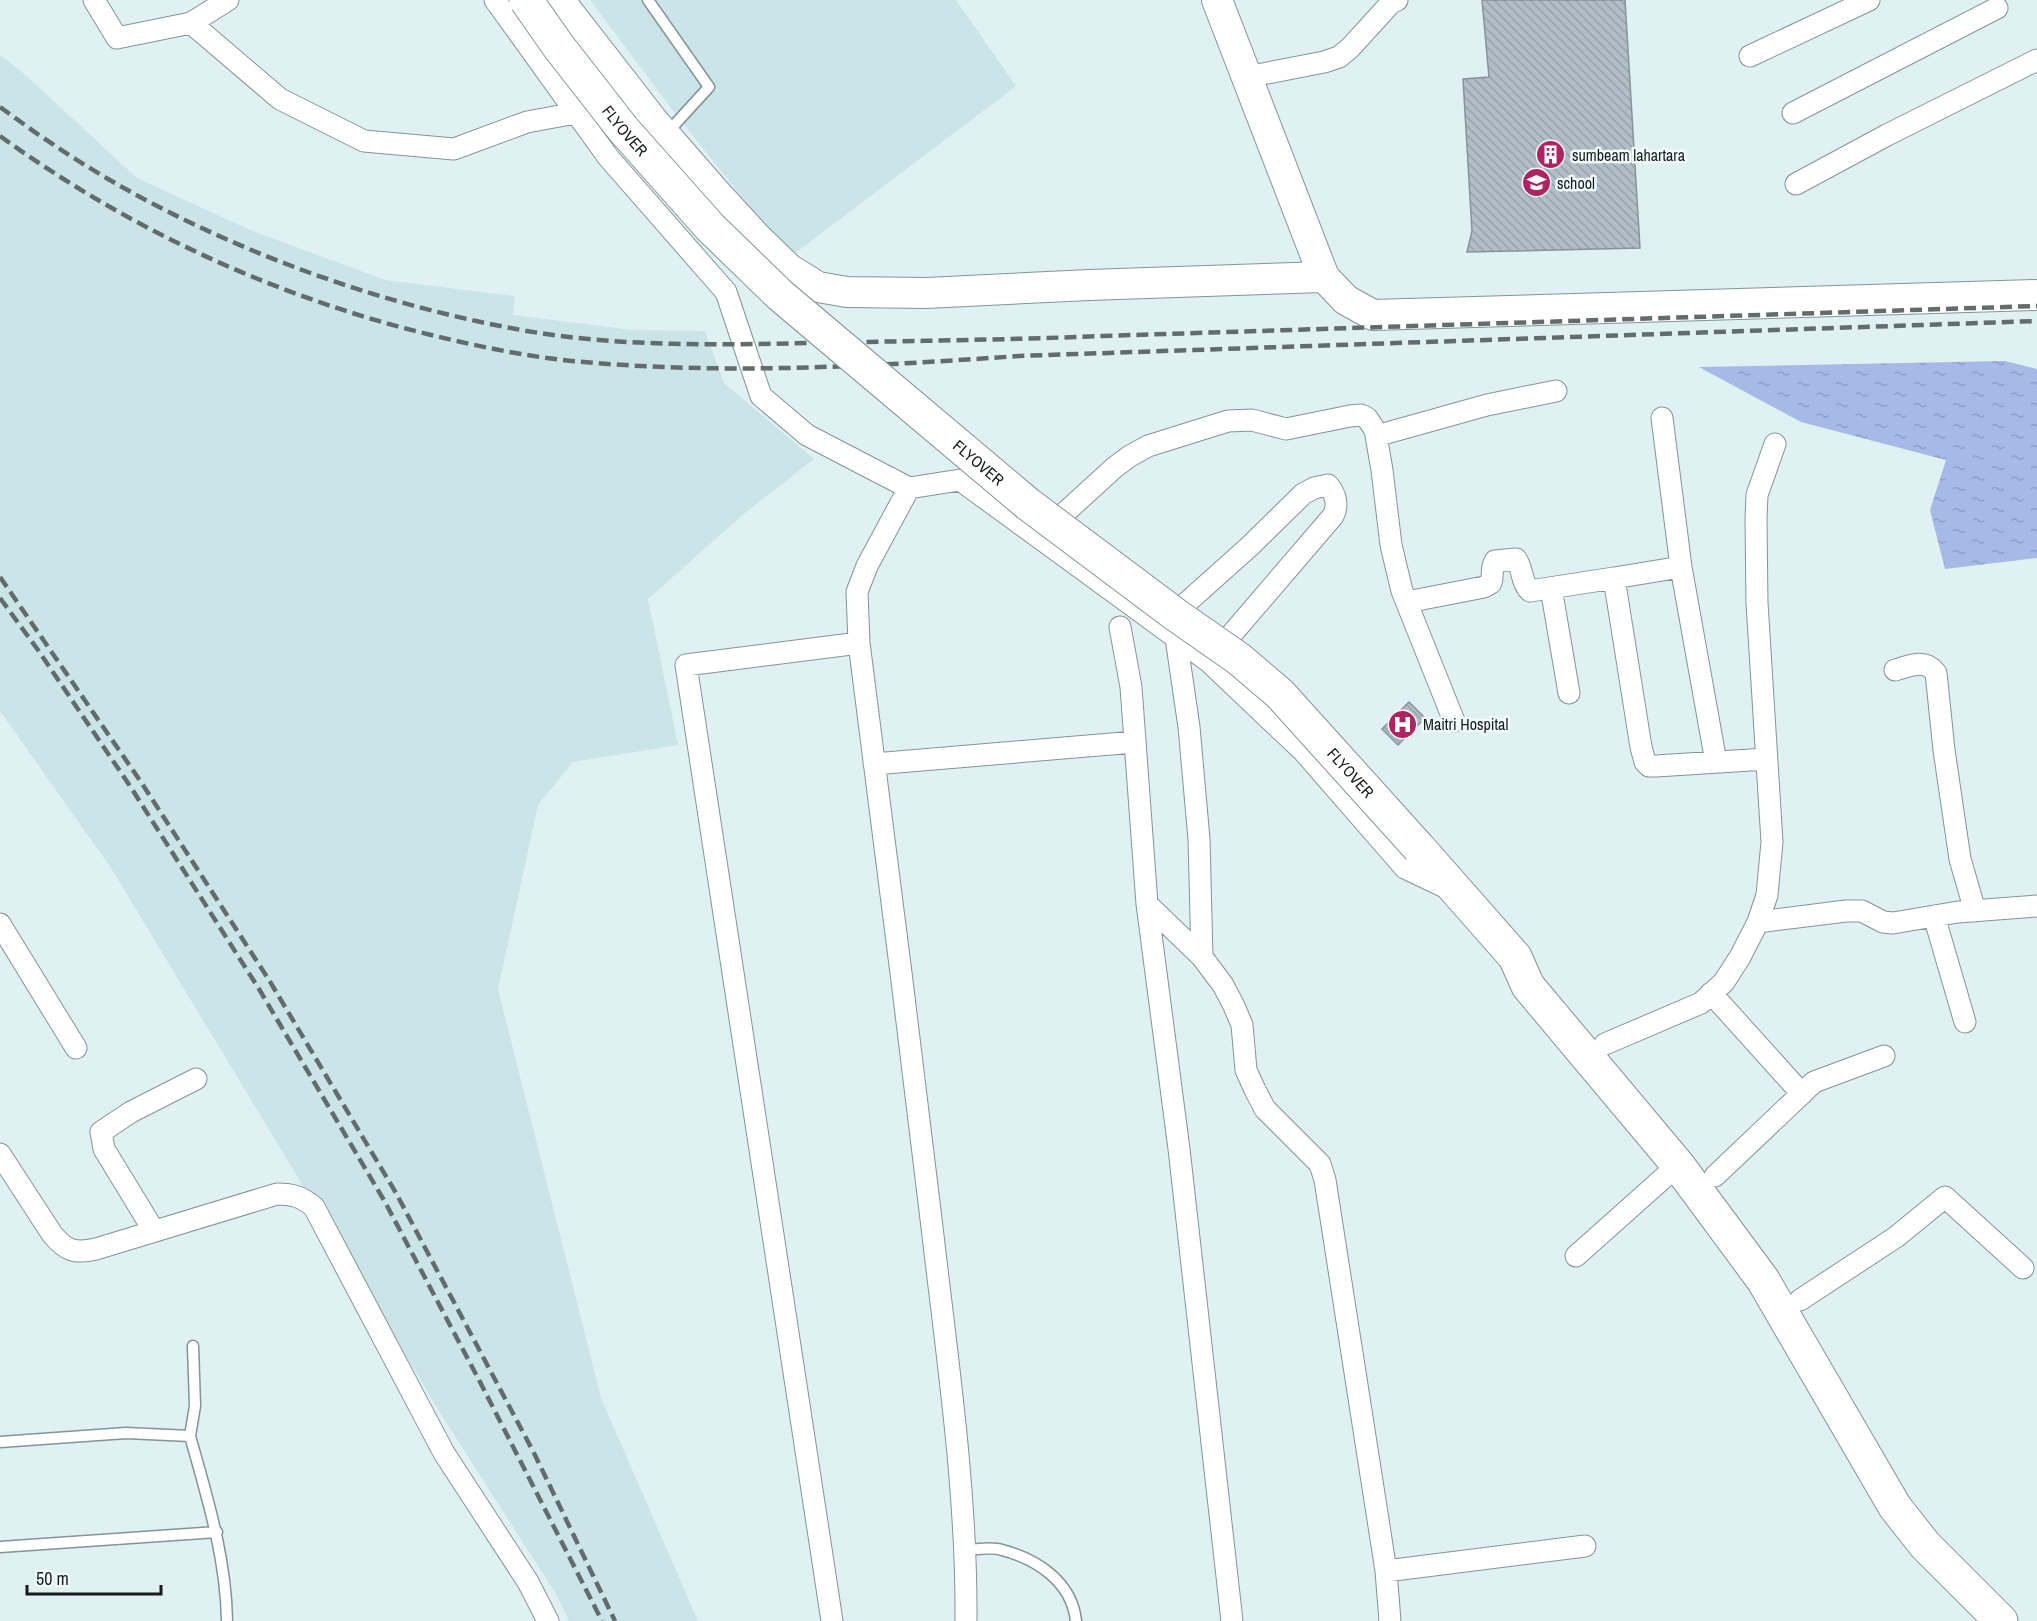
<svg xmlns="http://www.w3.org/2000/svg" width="2037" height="1621" font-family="'Archivo Narrow',sans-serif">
	<defs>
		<pattern id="water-ripples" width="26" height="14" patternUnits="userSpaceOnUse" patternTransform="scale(1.5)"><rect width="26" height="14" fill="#a7b9e7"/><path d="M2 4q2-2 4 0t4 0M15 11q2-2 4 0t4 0" fill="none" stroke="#8f9ec6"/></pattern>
		<pattern id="building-back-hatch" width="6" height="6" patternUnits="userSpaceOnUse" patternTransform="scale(1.5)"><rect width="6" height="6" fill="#b2bec6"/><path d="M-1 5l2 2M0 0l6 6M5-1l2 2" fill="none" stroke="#98a3aa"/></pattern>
	</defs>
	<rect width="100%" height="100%" fill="#e0f1f3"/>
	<path fill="#cae4e8" d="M590,0H956L1016,86L790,257L680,120Z
		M0,55L22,72L137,178L250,230L385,280L515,296L513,315L632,330L705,331L724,383L814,459L746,512L648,599L678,745L573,762L538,805L498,989L601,1398L698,1621H569L556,1594L442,1416L111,868L0,711Z"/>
	<path fill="url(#water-ripples)" d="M2005,361L2037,369V558L1945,569L1930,510L1946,460L1801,422L1699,367Z"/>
	<path fill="url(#building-back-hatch)" stroke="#87929a" stroke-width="1.5" d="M1482,0H1625L1640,248L1467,252L1472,231L1463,79L1489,77Z
		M1409,702L1425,718L1398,745L1382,729Z"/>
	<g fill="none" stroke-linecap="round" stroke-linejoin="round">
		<defs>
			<path id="lane" d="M648,0L709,87L667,133
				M190,1436L195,1406L193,1346
				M0,1442L126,1433L190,1436C207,1497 226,1557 227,1621
				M0,1547L217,1532
				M964,1550C976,1550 991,1546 1002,1550C1037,1559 1072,1582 1076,1621"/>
			<path id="street" d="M94,0L117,38L191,23L228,0
				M495,0L608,157L726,292L761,396L807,435L909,488L960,480L1208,661L1304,752L1405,868L1447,888
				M191,23L280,99L364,141L454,149L527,122L576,113
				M1750,56L1869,0
				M1247,77L1324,62L1339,57L1350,48L1391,3L1397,0
				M1793,113L1997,8
				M1796,184L1887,135L2037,60
				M1662,418L1681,567L1716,762
				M1376,436L1487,405L1556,391
				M909,488L867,566L857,592L859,643C884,838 909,1032 932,1227C947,1358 967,1489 966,1621
				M1046,530L1115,467L1130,456L1148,446L1228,421L1252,420L1286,429L1350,416L1361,415L1367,418L1375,430L1382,470L1391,545L1402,591L1454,721
				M1681,567L1614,578L1641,747L1645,762L1649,766H1656L1766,759
				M1551,588L1569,693
				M1407,602L1484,587L1491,583C1494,575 1490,569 1495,561L1516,559C1523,568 1521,583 1530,591L1614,578
				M1165,622L1250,546L1303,494L1314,488L1328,485C1335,493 1339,505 1333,516L1213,656
				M1120,627L1131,687L1147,904L1179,1149L1232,1621
				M1176,638L1189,727L1199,839L1202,957
				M1895,670C1910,666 1925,658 1936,673L1944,750L1960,859L1975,911
				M874,764L1135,742
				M1147,904L1202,957L1223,985L1234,1006L1242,1025L1246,1070L1255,1090L1265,1109L1320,1164L1325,1180L1386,1571L1390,1621
				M1934,916L1965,1022
				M1758,922L1846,911H1862L1883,922L1893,923L1958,912L2037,906
				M0,924L76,1048
				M1711,993L1802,1094
				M1605,1044L1701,1003L1724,982L1740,957L1758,922L1767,895L1772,842L1757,603L1756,519L1757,495L1775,444
				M0,1154L52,1234C66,1251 75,1254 96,1249L277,1194C293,1194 302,1197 314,1207L444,1453L528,1582L548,1621
				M1715,1176L1814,1082L1884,1056
				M154,1231L104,1149L101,1132L131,1112L196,1079
				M1576,1256L1678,1165
				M1800,1300L1896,1237L1945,1197L2023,1268
				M1386,1571L1585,1546
				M832,1621L686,665L859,643"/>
			<path id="secondary" d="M559,0L653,121L714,191L755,236L789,269L818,287L847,292L926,293L1089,285L1324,277
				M1217,0L1324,277L1346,300L1373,315L2037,295"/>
			<path id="highway" d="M1419,848L1515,957L1528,986L1678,1165L1763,1280L1895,1507L1925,1545L2001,1621"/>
		</defs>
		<use href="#lane" stroke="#849496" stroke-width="13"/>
		<use href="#street" stroke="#849496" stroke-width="23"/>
		<use href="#secondary" stroke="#849496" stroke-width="32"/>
		<use href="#highway" stroke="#849496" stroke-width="35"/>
		<use href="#lane" stroke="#fff" stroke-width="10"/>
		<use href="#street" stroke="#fff" stroke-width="21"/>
		<use href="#secondary" stroke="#fff" stroke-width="30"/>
		<use href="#highway" stroke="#fff" stroke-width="33"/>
		<path stroke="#636c6d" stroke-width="4.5" stroke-dasharray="12 6" stroke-linecap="butt" d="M0,107C17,119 34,132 51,143C185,234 357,300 516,329C612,347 712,345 809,343C907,341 1005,340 1103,336C1414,326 1726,316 2037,306
			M0,136C130,230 276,297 431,335C481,347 533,358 584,362C728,375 875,366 1019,356L2037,321
			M0,577L141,782L269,980L396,1193L534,1453L615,1621
			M0,598L38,650L130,786L259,989L385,1202L479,1380L602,1621"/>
		<defs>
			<g id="highway-bridge">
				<path id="s1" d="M526,0L559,47L623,129L710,227L780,295L1028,504L1176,615L1239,659L1280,694L1419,848"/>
			</g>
		</defs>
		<use href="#highway-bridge" stroke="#849496" stroke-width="35" stroke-linecap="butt"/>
		<use href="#highway-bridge" stroke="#fff" stroke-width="33"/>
	</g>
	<defs>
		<symbol id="building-disc" viewBox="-11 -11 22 22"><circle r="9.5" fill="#ae2362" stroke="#f2fcfe"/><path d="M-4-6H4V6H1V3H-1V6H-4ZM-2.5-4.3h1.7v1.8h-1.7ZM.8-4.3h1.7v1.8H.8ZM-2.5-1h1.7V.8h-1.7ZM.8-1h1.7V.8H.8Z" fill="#fff"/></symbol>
		<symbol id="university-disc" viewBox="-11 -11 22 22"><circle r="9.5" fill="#ae2362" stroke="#f2fcfe"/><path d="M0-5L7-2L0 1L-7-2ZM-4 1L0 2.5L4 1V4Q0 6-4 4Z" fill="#fff"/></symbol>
		<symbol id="hospital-disc" viewBox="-11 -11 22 22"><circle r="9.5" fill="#ae2362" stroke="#f2fcfe"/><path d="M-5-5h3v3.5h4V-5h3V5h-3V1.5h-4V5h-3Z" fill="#fff"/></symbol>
	</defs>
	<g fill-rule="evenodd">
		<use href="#building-disc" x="1534" y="138" width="33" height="33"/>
		<use href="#university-disc" x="1520" y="166" width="33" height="33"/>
		<use href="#hospital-disc" x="1386" y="708" width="33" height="33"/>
	</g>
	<g text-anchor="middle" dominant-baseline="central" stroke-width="5" stroke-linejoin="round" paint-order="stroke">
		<g font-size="16" fill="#161b1c" stroke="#f2fcfe">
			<text stroke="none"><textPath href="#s1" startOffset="164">FLYOVER</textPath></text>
			<text stroke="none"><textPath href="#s1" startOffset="650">FLYOVER</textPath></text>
			<text stroke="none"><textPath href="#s1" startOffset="1136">FLYOVER</textPath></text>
		</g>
		<g font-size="16" fill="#161b1c" stroke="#f2fcfe" text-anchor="start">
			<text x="1572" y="155">sumbeam lahartara</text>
			<text x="1557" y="183">school</text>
			<text x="1423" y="724">Maitri Hospital</text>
		</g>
	</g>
	<path d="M27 1585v9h134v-9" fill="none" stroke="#161b1c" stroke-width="3"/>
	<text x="36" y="1585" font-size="18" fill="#161b1c" stroke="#f2fcfe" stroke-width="4.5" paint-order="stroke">50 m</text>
</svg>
